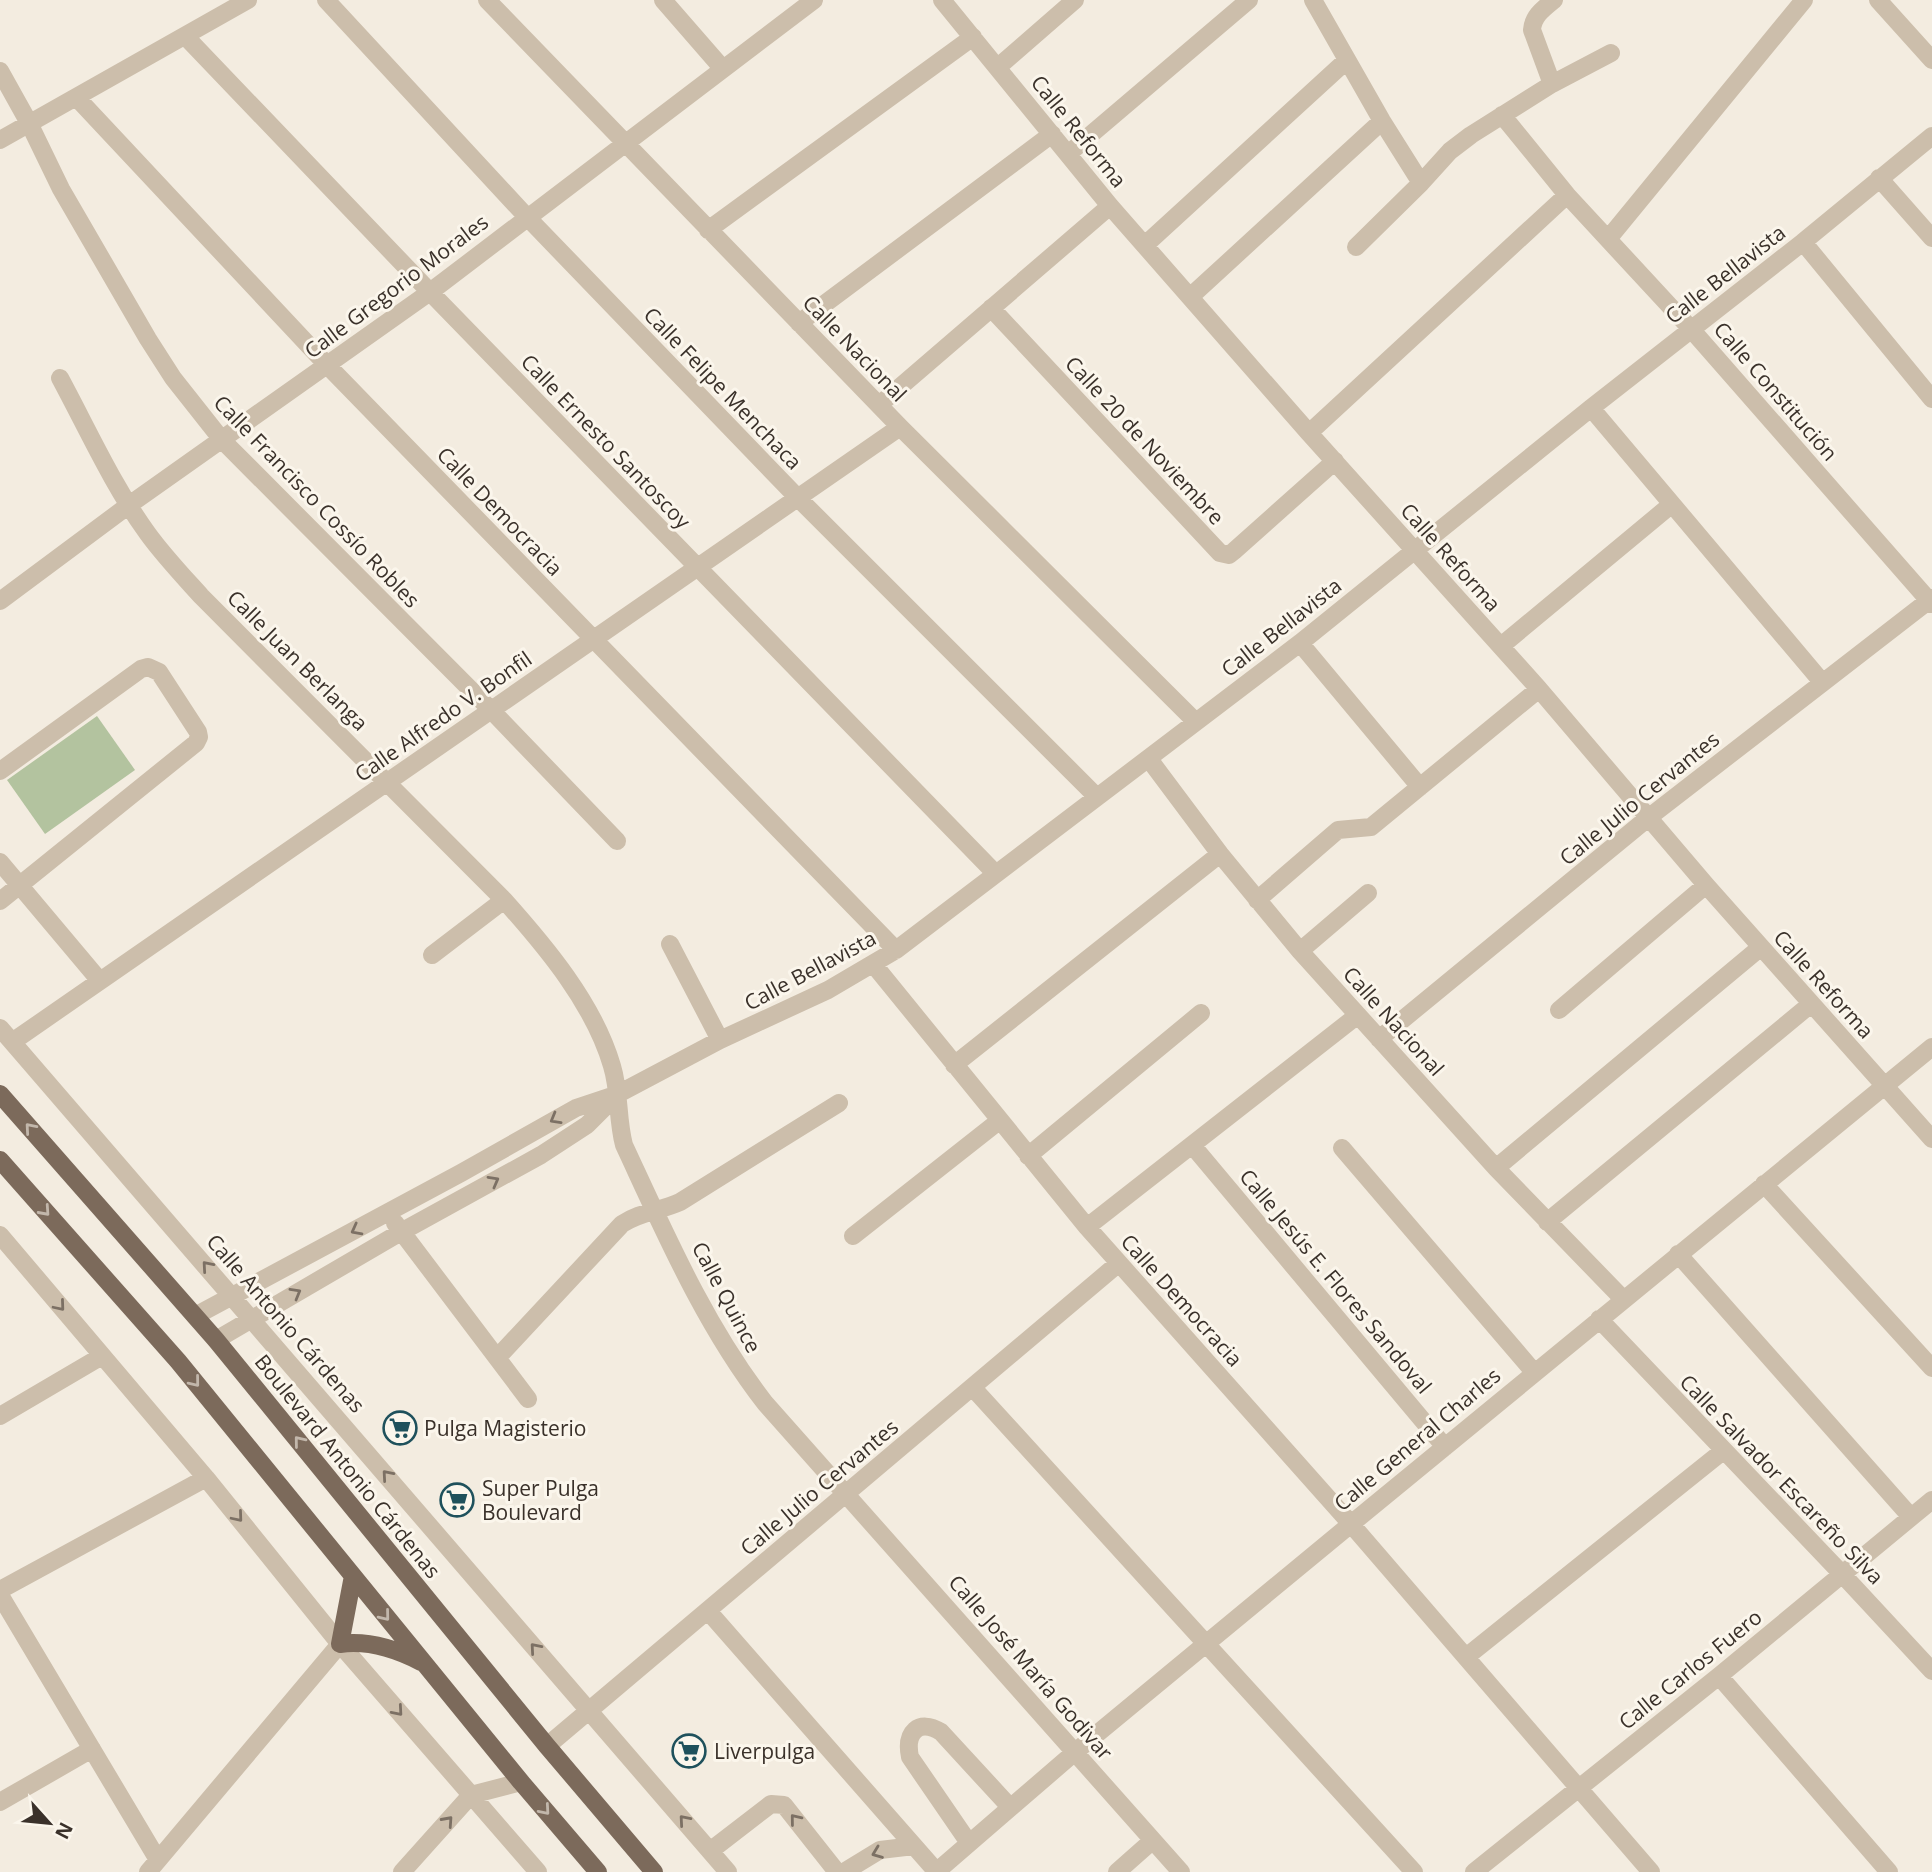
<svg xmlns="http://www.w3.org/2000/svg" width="1932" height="1872" font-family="'Open Sans',sans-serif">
	<rect width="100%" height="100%" fill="#f3ece0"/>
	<path fill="#b3c39f" d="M97,716L135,770L45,834L7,780Z"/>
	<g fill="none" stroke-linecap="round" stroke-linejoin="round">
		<path stroke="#ccbeab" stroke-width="18" d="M326,0L527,217L798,498L1097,797
			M487,0L900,427L1196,722
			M663,0L723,69
			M942,0L1110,206L1309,433L1539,689L1706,885L1932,1139
			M1313,0L1382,121L1421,183
			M1878,0L1932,60
			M186,37L430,292L996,874
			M998,67L1075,0
			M0,71L29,123L61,189L148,339L173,378L222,440L491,710L617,841
			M1552,84L1532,30C1533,16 1543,9 1554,0
			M77,98L328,366L896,950
			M1502,115L1567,195L1691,329L1932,604
			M0,140L248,0
			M1068,154L1249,0
			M1879,178L1932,238
			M708,230L973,37
			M1608,239L1804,0
			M1803,242L1932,399
			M1145,245L1347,60
			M1356,247L1421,183L1450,151L1471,135L1552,84L1611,53
			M1190,297L1382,121
			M991,308L1220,553L1229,555L1234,551L1335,461
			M799,323L1052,134
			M60,378C88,430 113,486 148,534C164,556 183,576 201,596L504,900C546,947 594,1004 612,1066C620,1092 617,1119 624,1145C665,1233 705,1326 765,1403L1181,1872
			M879,405L1110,206
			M1591,408L1822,682
			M1309,433L1567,195
			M0,601L129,505L430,292L814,0
			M1300,643L1420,787
			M1501,646L1672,504
			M1149,759L1220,854L1300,951L1496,1168L1623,1299
			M0,771L141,669L148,667L159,672L198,732L199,737L196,743L0,901
			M0,862L100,981
			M1257,900L1338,830L1371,827L1539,689
			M670,944L720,1040
			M1300,951L1368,893
			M432,955L504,900
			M874,965L1087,1227L1351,1524L1651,1872
			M1559,1010L1706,885
			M0,1028L728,1872
			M1379,1039L1648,818L1932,598
			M12,1042L900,427
			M954,1065L1220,854
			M1192,1145L1445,1447
			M1342,1148L1534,1372
			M1028,1156L1201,1013
			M1496,1168L1761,947
			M1764,1184L1932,1368
			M1547,1222L1811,1004
			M395,1223L528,1399
			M1087,1227L1358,1015
			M0,1235L206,1478L340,1644L538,1872
			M853,1236L999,1121
			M1678,1254L1911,1517
			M195,1316L461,1173L576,1108L618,1094L720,1040L828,990L896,950L1300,643L1591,408L1803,242L1932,136
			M1599,1319L1842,1574L1932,1671
			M216,1340L401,1232L541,1155L587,1125L615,1097
			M497,1358L622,1224C640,1212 660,1211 680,1202L839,1103
			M973,1388L1414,1872
			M0,1416L102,1356
			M0,1590L206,1478
			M0,1595L158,1860
			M708,1611L936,1871
			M1466,1657L1723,1451
			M1719,1676L1889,1872
			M547,1746L1119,1263
			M0,1802L92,1749
			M969,1843L910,1757C905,1733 918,1718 941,1732L1010,1807
			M710,1851L771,1804L784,1805L837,1872
			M148,1872L340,1644
			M402,1872L471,1795L521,1782
			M844,1872L880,1850L914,1846
			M936,1872L1075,1752L1351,1524L1932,1047
			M1117,1872L1152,1841
			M1474,1872L1719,1676L1932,1500"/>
		<path stroke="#7c6a5b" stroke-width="18" d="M0,1094L216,1340L547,1746L654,1872
			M0,1160L178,1361L521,1782L598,1872
			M353,1576L340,1644C369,1640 396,1649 421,1662"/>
	</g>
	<defs><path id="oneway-chevron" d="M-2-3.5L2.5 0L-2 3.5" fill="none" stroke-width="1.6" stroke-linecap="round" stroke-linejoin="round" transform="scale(1.75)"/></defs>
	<g stroke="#7c7064">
		<use href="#oneway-chevron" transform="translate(555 1119) rotate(150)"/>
		<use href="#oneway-chevron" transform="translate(494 1181) rotate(-29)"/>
		<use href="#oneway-chevron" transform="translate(356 1230) rotate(152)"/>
		<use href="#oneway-chevron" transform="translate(207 1266) rotate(-131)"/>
		<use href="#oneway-chevron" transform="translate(296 1293) rotate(-30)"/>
		<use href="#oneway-chevron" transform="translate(60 1306) rotate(50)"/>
		<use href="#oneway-chevron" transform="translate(387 1475) rotate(-131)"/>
		<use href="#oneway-chevron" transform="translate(238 1517) rotate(50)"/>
		<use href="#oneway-chevron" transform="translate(535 1648) rotate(-131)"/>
		<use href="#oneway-chevron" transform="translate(398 1711) rotate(49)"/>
		<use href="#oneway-chevron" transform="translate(795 1819) rotate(-129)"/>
		<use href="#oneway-chevron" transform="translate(684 1820) rotate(-131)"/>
		<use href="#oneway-chevron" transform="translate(448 1821) rotate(-48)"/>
		<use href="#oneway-chevron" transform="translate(877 1853) rotate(159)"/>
	</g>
	<g stroke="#c2b7ab">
		<use href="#oneway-chevron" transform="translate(30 1128) rotate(-131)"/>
		<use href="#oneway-chevron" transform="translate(45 1211) rotate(48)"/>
		<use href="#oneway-chevron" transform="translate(195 1382) rotate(51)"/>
		<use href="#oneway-chevron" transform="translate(299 1441) rotate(-129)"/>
		<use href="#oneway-chevron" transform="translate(385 1616) rotate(51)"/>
		<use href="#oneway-chevron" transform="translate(545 1810) rotate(49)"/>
	</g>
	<defs>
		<symbol id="supermarket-ring" viewBox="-11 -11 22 22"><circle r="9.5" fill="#fbf6ec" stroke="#1f515c" stroke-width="1.5"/><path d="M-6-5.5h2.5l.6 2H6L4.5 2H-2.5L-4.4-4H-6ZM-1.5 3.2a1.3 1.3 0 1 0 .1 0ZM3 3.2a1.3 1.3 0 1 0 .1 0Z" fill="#1f515c"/></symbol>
	</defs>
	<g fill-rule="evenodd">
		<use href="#supermarket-ring" x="381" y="1409" width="38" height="38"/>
		<use href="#supermarket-ring" x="438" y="1481" width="38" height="38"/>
		<use href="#supermarket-ring" x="670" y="1732" width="38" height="38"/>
	</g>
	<g text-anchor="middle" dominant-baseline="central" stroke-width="6" stroke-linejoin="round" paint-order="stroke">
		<g font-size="21" fill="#3a312a" stroke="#fbf6ec">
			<text transform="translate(1079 131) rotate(51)">Calle Reforma</text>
			<text transform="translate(1725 274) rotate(-38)">Calle Bellavista</text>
			<text transform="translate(396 286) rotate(-37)">Calle Gregorio Morales</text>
			<text transform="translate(855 348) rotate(46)">Calle Nacional</text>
			<text transform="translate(723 388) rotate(46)">Calle Felipe Menchaca</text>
			<text transform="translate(1776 391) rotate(49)">Calle Constitución</text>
			<text transform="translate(1145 440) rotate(47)">Calle 20 de Noviembre</text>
			<text transform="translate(606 441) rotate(46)">Calle Ernesto Santoscoy</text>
			<text transform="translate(317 501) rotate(46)">Calle Francisco Cossío Robles</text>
			<text transform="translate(500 511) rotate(46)">Calle Democracia</text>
			<text transform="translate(1451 557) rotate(48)">Calle Reforma</text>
			<text transform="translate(1281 627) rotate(-38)">Calle Bellavista</text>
			<text transform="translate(298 660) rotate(45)">Calle Juan Berlanga</text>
			<text transform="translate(443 716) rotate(-35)">Calle Alfredo V. Bonfil</text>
			<text transform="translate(1639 798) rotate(-39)">Calle Julio Cervantes</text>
			<text transform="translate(810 970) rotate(-28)">Calle Bellavista</text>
			<text transform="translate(1824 984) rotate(48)">Calle Reforma</text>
			<text transform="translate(1394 1021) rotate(48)">Calle Nacional</text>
			<text transform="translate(1336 1281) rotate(50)">Calle Jesús E. Flores Sandoval</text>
			<text transform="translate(727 1297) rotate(62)">Calle Quince</text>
			<text transform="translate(1182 1300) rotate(48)">Calle Democracia</text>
			<text transform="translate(286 1323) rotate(49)">Calle Antonio Cárdenas</text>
			<text transform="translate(1417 1439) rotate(-40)">Calle General Charles</text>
			<text transform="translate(348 1466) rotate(51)">Boulevard Antonio Cárdenas</text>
			<text transform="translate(1782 1479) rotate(46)">Calle Salvador Escareño Silva</text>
			<text transform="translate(819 1487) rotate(-40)">Calle Julio Cervantes</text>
			<text transform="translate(1031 1667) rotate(49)">Calle José María Godivar</text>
			<text transform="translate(1690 1669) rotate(-39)">Calle Carlos Fuero</text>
		</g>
		<g font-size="21" fill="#3a312a" stroke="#fbf6ec" text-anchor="start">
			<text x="424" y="1428">Pulga Magisterio</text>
			<text x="482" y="1488">Super Pulga<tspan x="482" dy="24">Boulevard</tspan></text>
			<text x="714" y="1751">Liverpulga</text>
		</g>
	</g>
	<g transform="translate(49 1823) rotate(117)" stroke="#fbf6ec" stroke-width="5" paint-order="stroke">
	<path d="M0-5L12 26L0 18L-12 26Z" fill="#3a312a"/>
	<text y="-10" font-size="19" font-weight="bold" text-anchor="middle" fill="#3a312a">N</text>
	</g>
</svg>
